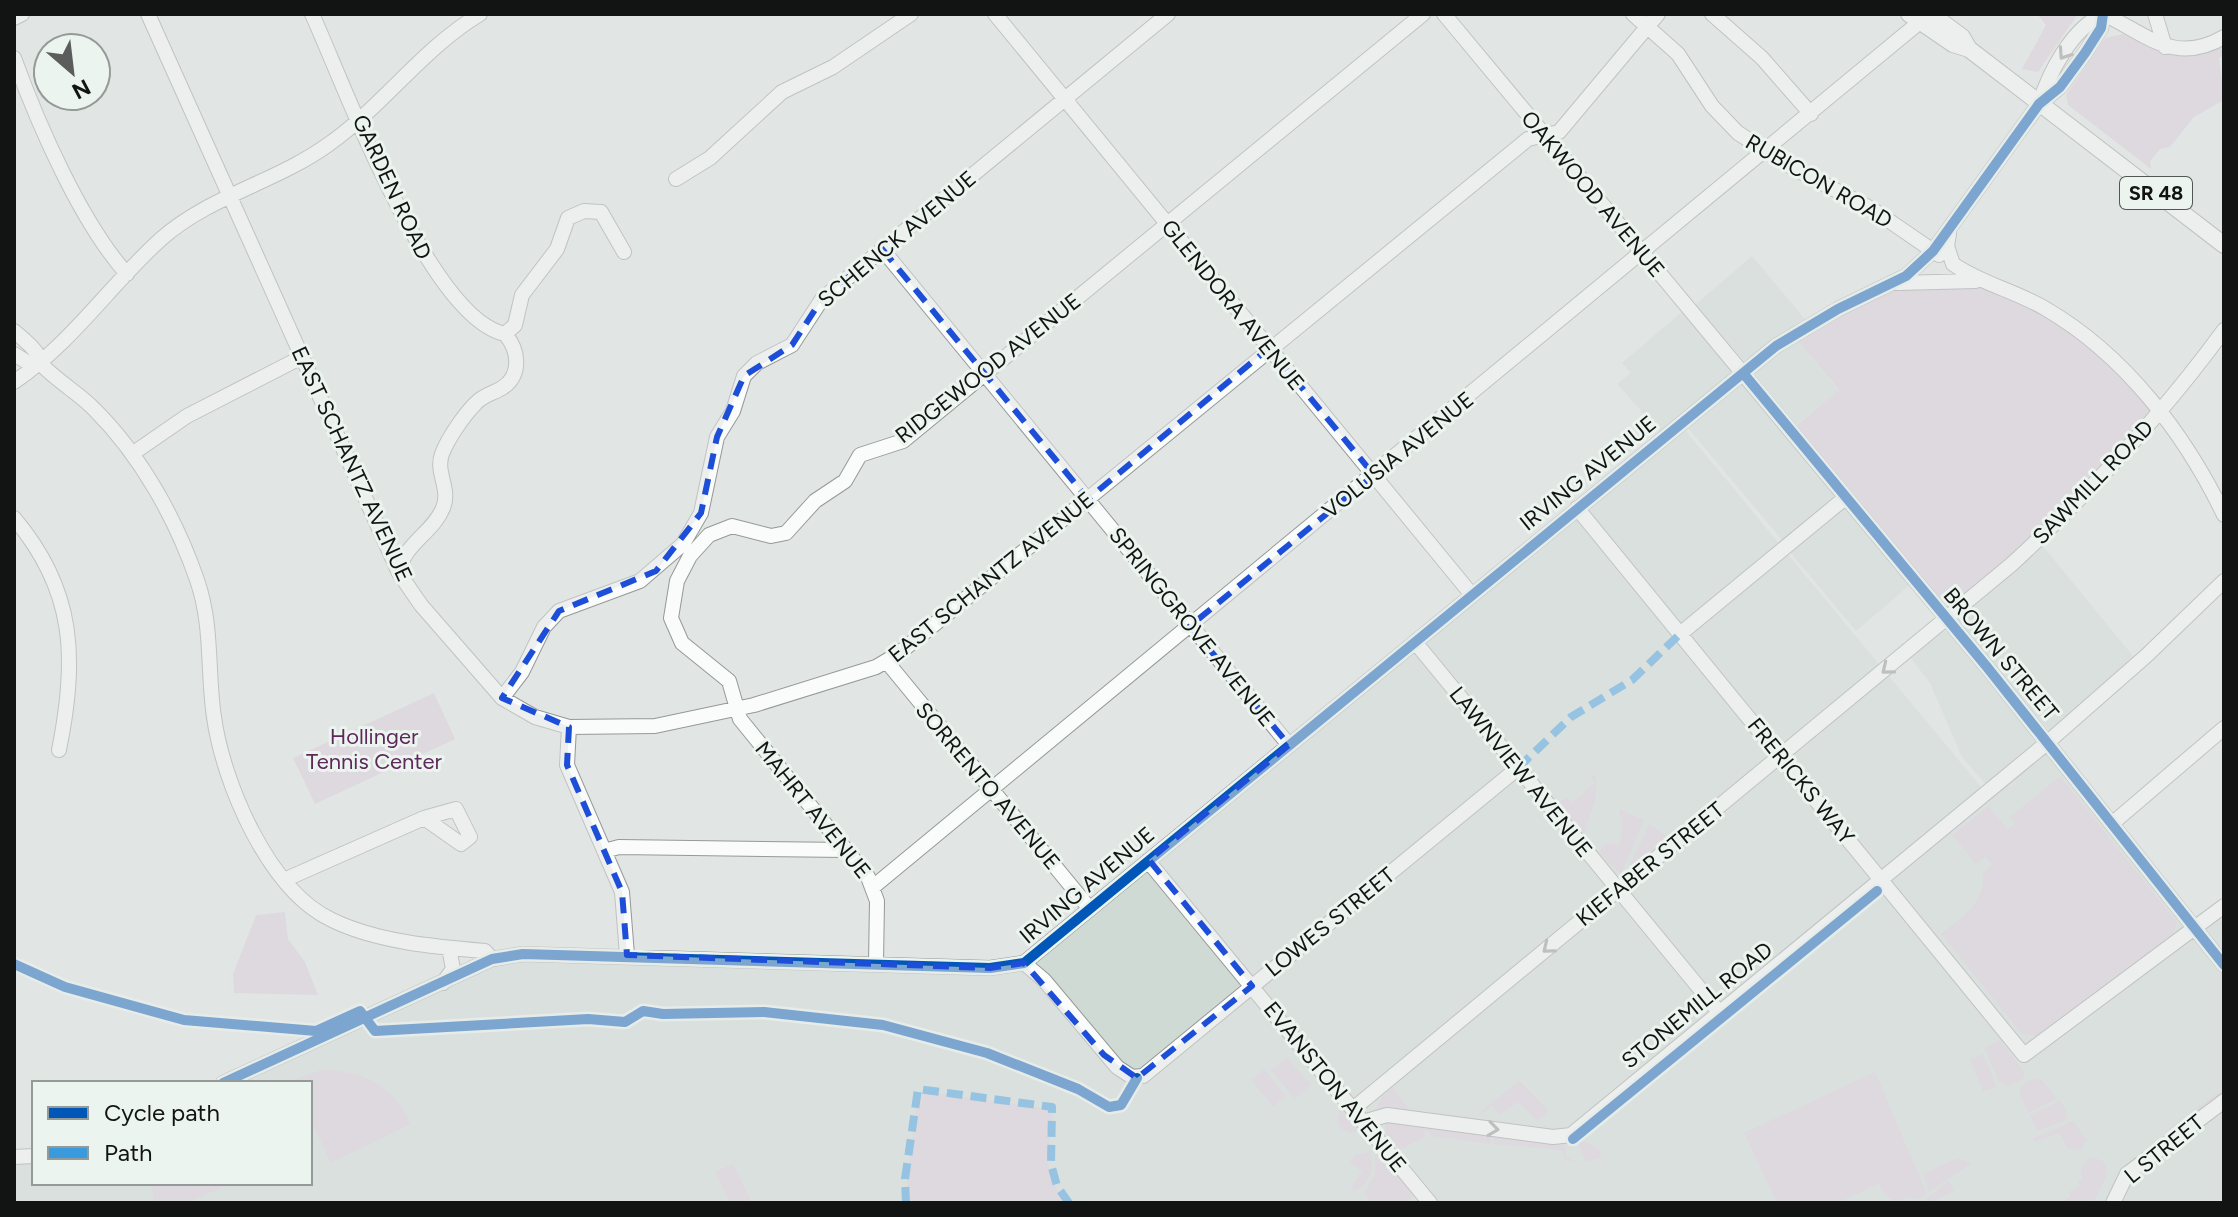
<svg xmlns="http://www.w3.org/2000/svg" width="2238" height="1217" font-family="Figtree,sans-serif">
	<rect width="100%" height="100%" fill="#e1e5e3"/>
	<path fill="#d0dad4" d="M1752,256L1805,319L1744,361L1695,305Z
		M1684,310L1735,370L1661,433L1617,384L1631,373L1622,363Z
		M1797,340L1839,391L1795,426L1752,374Z
		M1743,381L1837,496L1783,541L1687,427Z
		M1680,424L1985,792L1987,786L1962,757L1930,683L1910,657L1938,631L1953,632L2196,927L2224,907V1203H14V1157L34,1156V1183H310V1083H223L492,959L1015,966Z
		M1845,504L1911,584L1856,631L1789,551Z
		M2042,545L2137,661L2052,734L1957,620Z"/>
	<path fill="#d9cbd7" d="M2037,14H2078L2038,72L2022,69L2046,25Z
		M2131,32C2160,55 2189,60 2224,46V56L2219,58L2224,100L2194,117L2170,147L2160,149L2150,161L2151,169L2068,105L2066,95L2105,38Z
		M1981,281L2050,311L2160,411L1948,620L1790,431L1839,390L1793,335L1892,284Z
		M434,693L455,739L315,804L293,758Z
		M1594,774C1602,794 1588,815 1585,835L1558,803L1567,797L1572,802L1595,783L1591,777Z
		M2060,776L2177,922L2174,933L2036,1036L2022,1034L1941,934C1963,916 1985,904 1983,873L1992,865L1986,857L1976,864L1952,835L1988,806L2008,830L2015,824L2010,817Z
		M1619,809L1644,820L1621,875L1599,853L1605,843L1620,845L1622,824Z
		M1649,824L1668,838L1627,872Z
		M285,912L288,939L305,962L318,995L234,993L233,974L256,915Z
		M2000,1040L2025,1073L2023,1079L2008,1086L1999,1082L1984,1047Z
		M1983,1054L1997,1087L1983,1091L1970,1060Z
		M1287,1057L1311,1085L1295,1099L1271,1070Z
		M1264,1069L1286,1096L1273,1107L1251,1080Z
		M321,1070C363,1070 394,1085 411,1124L331,1163L310,1119V1083L292,1080Z
		M1875,1072L1927,1194L1919,1199L1907,1197L1895,1203L1882,1191L1880,1183L1838,1203H1777L1744,1133Z
		M2036,1078L2043,1081L2057,1099L2028,1113L2019,1092L2024,1083Z
		M1519,1080L1547,1109V1115L1537,1120L1518,1102L1500,1115L1492,1106L1473,1119Z
		M1393,1087L1412,1113L1376,1109L1382,1096Z
		M2224,1088V1092L2174,1129L2164,1132Z
		M922,1091L1050,1109L1053,1113L1048,1162L1052,1181L1066,1203H908L907,1179L918,1095Z
		M2060,1101L2068,1113L2066,1120L2037,1131L2030,1115Z
		M1340,1108L1360,1131L1350,1133L1340,1128L1337,1119Z
		M2073,1121L2087,1140L2081,1150L2068,1149L2059,1133L2034,1142L2032,1139Z
		M1385,1122L1480,1134L1492,1136L1491,1144L1432,1136L1425,1129V1137L1400,1150L1385,1132Z
		M1494,1137L1541,1142L1571,1141L1565,1146L1566,1156L1575,1162L1565,1160L1563,1150L1493,1144Z
		M1581,1140L1601,1150L1602,1158L1585,1162L1578,1142Z
		M1370,1151C1375,1170 1372,1182 1354,1192L1351,1186L1362,1172L1350,1162L1355,1155Z
		M1380,1152L1414,1195L1406,1203H1369L1365,1192L1375,1174V1155Z
		M2093,1157L2103,1161L2108,1172L2095,1200L2061,1203L2071,1196L2068,1192L2080,1186L2078,1182L2083,1179L2080,1171L2085,1161Z
		M1958,1158L1972,1163L1929,1192L1923,1174Z
		M732,1164L735,1167L752,1203H730L715,1172Z
		M1949,1181L1954,1191L1930,1203H1920Z
		M151,1183H233L186,1203H154Z"/>
	<g fill="none" stroke-linecap="round" stroke-linejoin="round">
		<defs>
			<path id="minor" d="M148,14L399,573L421,605L502,698L535,717L569,727L655,726L754,705L876,667L898,654L1528,139L1559,132L1658,14
				M312,14C344,84 429,318 505,334
				M995,14L1472,595
				M1444,14L1987,667L2224,965
				M1633,14L1678,54L1712,106L1738,133L1793,168L1872,209L1939,255
				M1712,14L1762,58L1811,114
				M2103,14C2147,34 2174,66 2224,37
				M2155,14L2165,47
				M14,18L22,14
				M14,58C38,124 81,223 127,274
				M2039,104C2050,71 2071,30 2103,14
				M676,179L710,158L782,92L833,67L911,14
				M1949,234L1947,246L1953,264C1982,284 2016,291 2046,309C2125,355 2185,434 2224,515
				M882,249L1289,745
				M1897,283L1976,281
				M14,331C22,338 30,344 36,352C40,357 40,363 44,367C60,383 80,394 95,410C141,456 176,519 197,580C213,626 207,670 214,717C223,783 269,891 332,920C377,942 436,947 485,951L492,959
				M505,334L515,325L522,295L557,249L568,218L584,211L601,212L624,252
				M14,354L30,364L41,365
				M14,382C72,343 109,286 161,239C209,196 277,182 329,144C384,105 422,49 480,14
				M132,454L187,416L302,357
				M1577,508L2024,1055L2224,906
				M14,518C76,591 77,660 59,750
				M399,573C402,545 433,533 443,508C451,489 435,472 442,454C448,438 464,415 476,403C483,395 494,393 502,388C522,375 519,350 505,334
				M1680,634L1845,498
				M1415,642L1719,1012
				M887,662L1090,909
				M502,698L522,672L544,627L559,611L640,581L683,544L701,513L717,437L733,411L744,376L757,363L792,345L822,299L1168,14
				M569,727L567,765L622,892L627,955
				M456,809L470,837L461,844L424,818Z
				M2114,822L2224,728
				M604,851L619,847L846,850
				M1148,861L1430,1203
				M284,880L424,818
				M873,887L1921,21
				M876,963L877,901L868,877L740,719L729,681L682,643L671,618L677,581L690,556L709,535L732,526L771,536L786,533L815,501L845,481L860,455L903,441L1423,14
				M1024,963L1044,980L1117,1067L1132,1077L1143,1076L1518,768
				M443,983L453,969L449,948
				M223,1083L492,959L523,954L990,968L1024,963L1776,346L1838,309L1906,276L1933,251L2039,104L2060,87L2085,53L2101,28L2103,14
				M1353,1109L2012,564C2089,493 2162,415 2224,330
				M1363,1122L1387,1115L1553,1137L1571,1135L2048,742L2146,656L2224,581
				M14,1157L34,1156
				M2113,1203L2127,1174L2224,1101"/>
			<path id="major" d="M1909,14L1953,44L1969,49L2224,245
				M1931,14L1962,37L1969,49"/>
		</defs>
		<use href="#minor" stroke="#969997" stroke-width="16"/>
		<use href="#major" stroke="#969997" stroke-width="18"/>
		<use href="#minor" stroke="#fafbfb" stroke-width="14"/>
		<use href="#major" stroke="#fafbfb" stroke-width="16"/>
		<path stroke="#3a9ade" stroke-width="8" stroke-dasharray="16 8" stroke-linecap="butt" d="M1518,768L1571,717L1632,680L1680,634
			M906,1203L905,1179L918,1089L1052,1107L1051,1164L1057,1186L1069,1203"/>
		<defs>
			<path id="cycleway" d="M1743,373L1987,667L2224,965
				M14,964L65,987L184,1020L316,1031L360,1011L375,1031L588,1019L625,1022L643,1011L663,1014L764,1012L883,1025L987,1053L1078,1089L1109,1107L1121,1105L1137,1078
				M223,1083L492,959L523,954L990,968L1024,963L1776,346L1838,309L1906,276L1933,251L2039,104L2060,87L2085,53L2101,28L2103,14
				M1573,1139L1877,891"/>
		</defs>
		<use href="#cycleway" stroke="#ecf4ef" stroke-width="15"/>
		<use href="#cycleway" stroke="#0057b8" stroke-width="10"/>
	</g>
	<defs><path id="oneway-chevron" d="M-2-3.5L2.5 0L-2 3.5" fill="none" stroke-width="1.6" stroke-linecap="round" stroke-linejoin="round" transform="scale(2)"/></defs>
	<g stroke="#919392">
		<use href="#oneway-chevron" transform="translate(2064 54) rotate(124)"/>
		<use href="#oneway-chevron" transform="translate(1887 669) rotate(141)"/>
		<use href="#oneway-chevron" transform="translate(1548 948) rotate(141)"/>
		<use href="#oneway-chevron" transform="translate(1493 1129) rotate(8)"/>
	</g>
	<path d="M0 0H2238V1217H0ZM882,249L1088,499L1269,348L1374,475L1190,626L1289,745L1149,860L1252,986L1137,1078L1104,1055L1024,963L990,968L627,955L622,892L567,765L569,727L502,698L559,611L656,571L701,513L717,437L744,376L792,345L822,299Z" fill="#e1e5e3" fill-opacity=".55" fill-rule="evenodd"/>
	<path fill="none" stroke="#1d4ed8" stroke-width="6" stroke-dasharray="16 10" stroke-linejoin="round" d="M882,249L1088,499L1269,348L1374,475L1190,626L1289,745L1149,860L1252,986L1137,1078L1104,1055L1024,963L990,968L627,955L622,892L567,765L569,727L502,698L559,611L656,571L701,513L717,437L744,376L792,345L822,299Z"/>
	<g text-anchor="middle" dominant-baseline="central" stroke-width="6" stroke-linejoin="round" paint-order="stroke">
		<rect fill="#ecf4ef" stroke="#535754" stroke-width="2" x="2120" y="177" width="72" height="32" rx="6"/>
		<g font-size="20" font-weight="bold" fill="#111412">
			<text x="2156" y="193">SR 48</text>
		</g>
		<g font-size="22" fill="#111412" stroke="#ecf4ef">
			<text transform="translate(1819 181) rotate(30)">RUBICON ROAD</text>
			<text transform="translate(392 187) rotate(65)">GARDEN ROAD</text>
			<text transform="translate(1593 194) rotate(50)">OAKWOOD AVENUE</text>
			<text transform="translate(897 239) rotate(-40)">SCHENCK AVENUE</text>
			<text transform="translate(1233 305) rotate(51)">GLENDORA AVENUE</text>
			<text transform="translate(988 368) rotate(-38)">RIDGEWOOD AVENUE</text>
			<text transform="translate(1398 455) rotate(-39)">VOLUSIA AVENUE</text>
			<text transform="translate(352 464) rotate(65)">EAST SCHANTZ AVENUE</text>
			<text transform="translate(1588 473) rotate(-39)">IRVING AVENUE</text>
			<text transform="translate(2093 482) rotate(-46)">SAWMILL ROAD</text>
			<text transform="translate(991 577) rotate(-39)">EAST SCHANTZ AVENUE</text>
			<text transform="translate(1192 627) rotate(51)">SPRINGGROVE AVENUE</text>
			<text transform="translate(2001 654) rotate(50)">BROWN STREET</text>
			<text transform="translate(1521 772) rotate(51)">LAWNVIEW AVENUE</text>
			<text transform="translate(1801 781) rotate(51)">FRERICKS WAY</text>
			<text transform="translate(988 786) rotate(50)">SORRENTO AVENUE</text>
			<text transform="translate(813 810) rotate(51)">MAHRT AVENUE</text>
			<text transform="translate(1650 864) rotate(-39)">KIEFABER STREET</text>
			<text transform="translate(1087 885) rotate(-40)">IRVING AVENUE</text>
			<text transform="translate(1330 922) rotate(-39)">LOWES STREET</text>
			<text transform="translate(1697 1005) rotate(-39)">STONEMILL ROAD</text>
			<text transform="translate(1335 1087) rotate(51)">EVANSTON AVENUE</text>
			<text transform="translate(2164 1149) rotate(-39)">L STREET</text>
		</g>
		<g font-size="22" fill="#5e285a" stroke="#ecf4ef">
			<text x="374" y="736">Hollinger<tspan x="374" dy="25">Tennis Center</tspan></text>
		</g>
	</g>
	<rect width="2238" height="1217" fill="none" stroke="#111412" stroke-width="32"/>
	<rect x="32" y="1081" width="280" height="104" fill="#ecf4ef" stroke="#949a97" stroke-width="2"/>
	<rect x="48" y="1107" width="40" height="12" fill="#0057b8" stroke="#949a97" stroke-width="2"/>
	<text x="104" y="1121" font-size="24" fill="#111412">Cycle path</text>
	<rect x="48" y="1147" width="40" height="12" fill="#3a9ade" stroke="#949a97" stroke-width="2"/>
	<text x="104" y="1161" font-size="24" fill="#111412">Path</text>
	<g transform="translate(72 72) rotate(152)"><circle r="38" fill="#ecf4ef" stroke="#949a97" stroke-width="2"/>
	<path d="M0-6L14 30L0 20L-14 30Z" fill="#5a5d5b"/>
	<text y="-12" font-size="22" font-weight="bold" text-anchor="middle" fill="#111412">N</text>
	</g>
</svg>
